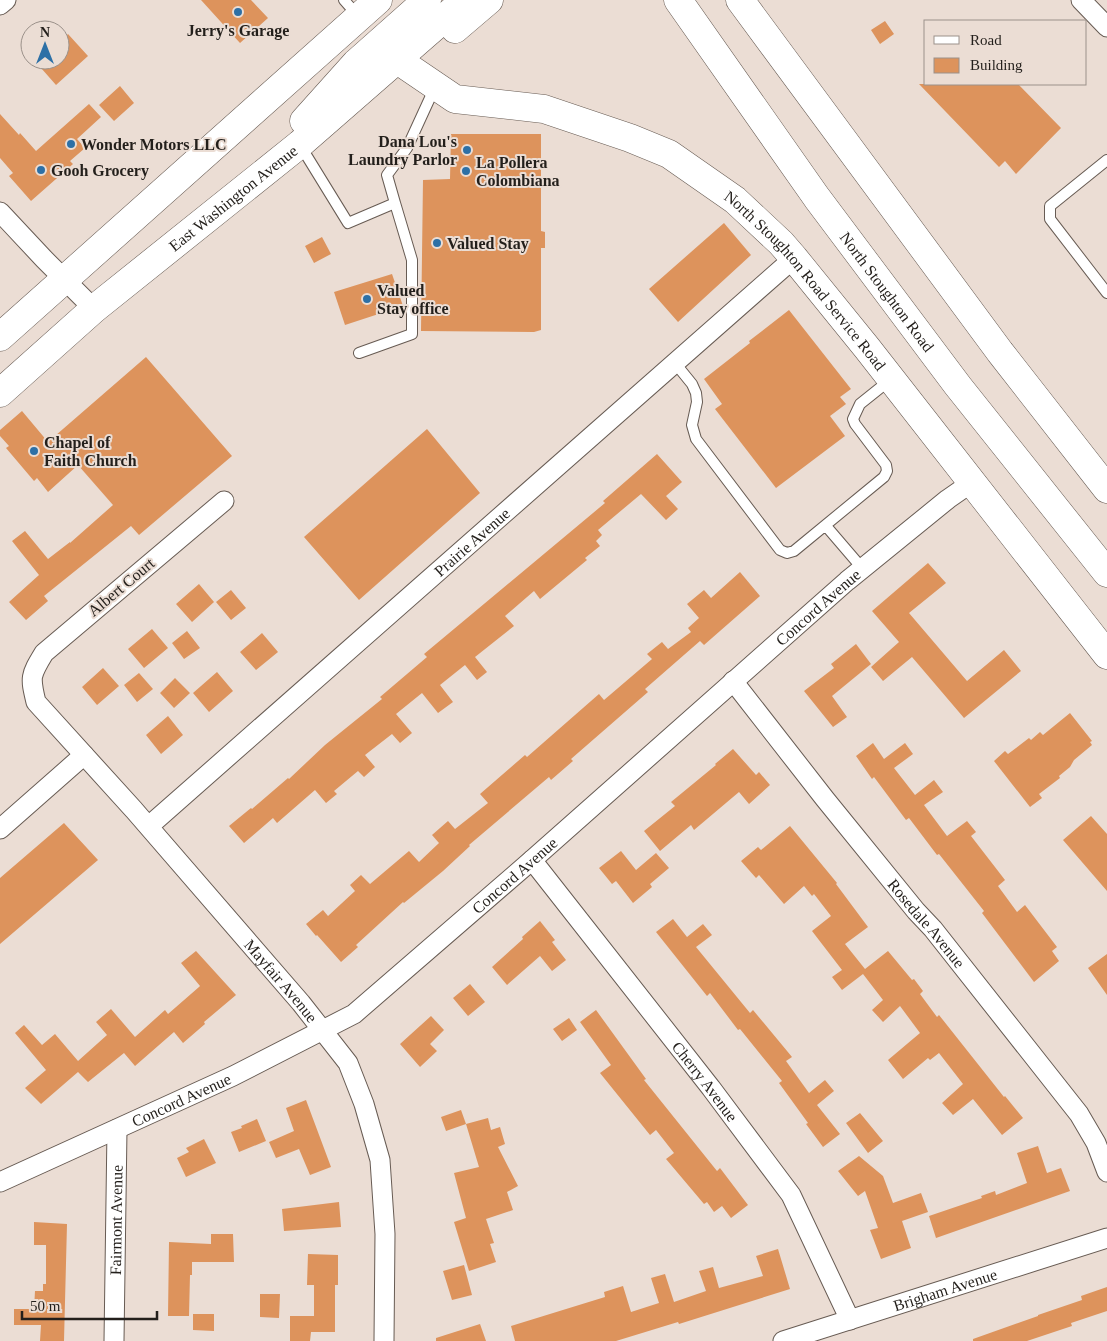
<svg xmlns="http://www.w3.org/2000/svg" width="1107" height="1341" font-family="'Times New Roman',serif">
	<rect width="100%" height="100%" fill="#ebddd4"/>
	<path fill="#dd935c" d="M201,0H251L268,18L240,43Z
		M885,21L894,34L880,44L871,30Z
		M68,34L88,56L56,85L34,60H60V42Z
		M919,84H1018L1061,128L1016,174L1005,161L999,167Z
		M120,86L134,103L114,121L99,105Z
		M89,104L101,117L77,139L85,148L70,161L73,164L31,201L9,176L13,173L0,158V114L19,135L20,133L36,151Z
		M451,134H541V231L545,232V248H541V330L534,332L421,331L423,180L450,179Z
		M724,223L751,255L678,322L649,289Z
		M322,237L331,254L314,263L305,246Z
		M392,274L403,306L345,325L334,292Z
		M789,310L851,389L840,397L846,404L830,416L845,436L776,488L715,409L722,404L704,379L750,343L749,341Z
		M146,357L232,456L139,535L131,526L44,596L48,601L26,620L9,602L39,575L12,541L25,531L48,559L70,542V543L113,505L78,465L48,492L37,478L34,481L6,448L9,446L0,436V430L22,411L48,442Z
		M427,429L480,493L359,600L304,537Z
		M657,454L682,482L666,496L678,509L666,520L641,494L598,530L602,535L596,541L600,546L585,558L587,560L540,599L534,591L505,616L514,626L475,657L487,672L477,680L465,665L440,685L453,702L438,713L422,693L396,714L412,733L400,743L392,734L365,755L375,767L364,777L358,771L334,791L337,794L326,803L315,790L277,823L273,818L244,843L229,826L251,808L252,809L288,778L289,779L325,745L382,699L380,697L427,657L424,654L605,503L603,501Z
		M928,563L946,583L909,613L967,681L1004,650L1021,671L964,718L912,657L883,681L871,667L899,642L872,611Z
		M740,572L760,596L704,645L700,641L645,689L648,692L571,759L573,761L551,780L549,777L469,845L470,846L443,871L404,903L403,902L356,945L358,947L341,962L317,935L316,936L306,924L323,910L328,916L355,891L350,885L361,875L370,884L409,851L419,862L439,843L432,835L448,821L455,829L488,803L480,794L525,755L527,757L599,694L604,700L652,659L647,654L662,642L668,649L691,632L688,628L699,618L687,604L704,590L711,598Z
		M199,584L214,602L192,622L176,604Z
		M231,590L246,608L231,620L216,602Z
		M152,629L168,648L144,668L128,649Z
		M187,631L200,648L184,659L172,643Z
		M262,633L278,652L256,670L240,652Z
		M856,644L871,664L832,696L847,717L833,727L804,691L834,668L831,664Z
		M103,668L119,686L97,705L82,687Z
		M217,672L233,691L209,712L193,693Z
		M139,673L153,689L137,702L124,685Z
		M175,678L190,693L174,708L160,693Z
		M1070,713L1092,741L1090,742L1092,745L1074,760L1070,767L1059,776L1060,778L1039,794L1042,798L1030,807L994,761L1005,751L1008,754L1029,738L1031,740L1040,732L1043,735Z
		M168,716L183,735L161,754L146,735Z
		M873,743L884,759L905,743L913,754L894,768L915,795L934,780L943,792L924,805L947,836L967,821L976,832L971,836L1005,880L998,886L1017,912L1025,905L1057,947L1052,951L1059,961L1034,982L982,913L984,911L939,854L937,855L909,818L906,820L874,777L872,779L856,756Z
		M733,749L756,775L759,772L770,785L749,804L739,792L694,830L691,825L660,851L644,831L675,806L671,802L716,765L715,764Z
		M1091,816L1107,834V891L1063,840Z
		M64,823L98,860L0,944V878Z
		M790,826L837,883L836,884L868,927L845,944L865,969L888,951L912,980L914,979L923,991L920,994L937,1017L939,1015L1004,1097L1005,1096L1023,1118L1002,1135L973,1099L953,1115L942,1103L963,1084L939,1053L930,1060L928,1058L903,1079L888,1060L920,1033L900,1006L883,1022L872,1010L883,1000L863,974L842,990L832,977L842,970L812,931L831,916L814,894L812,896L804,886L784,904L759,875L756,878L741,861L758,847L761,850Z
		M621,851L636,870L656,853L669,868L650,884L652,887L633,903L616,881L612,884L599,868Z
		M673,919L687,937L703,924L712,935L696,947L750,1013L753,1010L792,1057L786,1061L809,1093L825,1080L834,1091L817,1105L840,1134L823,1147L806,1124L808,1123L779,1083L782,1081L740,1029L738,1030L710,993L707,996L656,932Z
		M540,921L555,940L552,942L566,960L552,971L540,956L507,985L492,967L523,939L522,937Z
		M196,951L236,995L204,1022L205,1024L183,1043L174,1032L135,1066L124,1053L88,1082L78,1072L41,1104L25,1088L46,1070L15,1033L24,1025L42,1045L55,1034L78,1061L107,1035L96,1022L111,1009L135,1037L165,1010L168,1014L199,987L200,986L181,963Z
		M1107,954V995L1088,968Z
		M470,984L485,1002L468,1016L453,998Z
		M596,1010L646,1079L644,1080L717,1171L720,1168L748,1205L731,1218L722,1206L714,1212L707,1202L704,1204L666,1159L674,1153L656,1130L650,1135L600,1073L611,1065L580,1022Z
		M431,1016L444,1030L430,1044L437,1051L420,1067L400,1044Z
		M569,1018L577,1030L562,1041L553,1029Z
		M306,1100L331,1167L310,1175L299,1149L276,1158L269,1142L294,1131L286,1108Z
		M461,1110L466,1124L446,1131L441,1117Z
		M860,1113L883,1141L868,1153L846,1123Z
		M488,1118L491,1130L500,1127L505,1144L498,1147L518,1186L507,1192L513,1210L486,1219L494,1243L490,1244L496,1262L469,1271L454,1222L466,1218L454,1173L479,1167L466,1124Z
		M257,1119L266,1141L239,1152L231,1132L242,1128L241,1126Z
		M204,1139L216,1163L186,1177L177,1158L189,1152L186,1148Z
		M1038,1146L1047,1173L1061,1168L1070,1191L936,1238L929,1216L982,1198L981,1196L995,1191L996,1195L1027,1183L1017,1153Z
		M859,1156L883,1176L893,1203L921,1193L928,1212L902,1221L911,1248L881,1259L870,1230L878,1228L865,1191L858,1196L838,1171Z
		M339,1202L341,1227L284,1231L282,1209Z
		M34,1222L67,1224L64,1341H40L41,1325H14V1309H34L35,1291H43V1284H46V1245H34Z
		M211,1234H233L234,1262H192V1275H190L189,1316H168L169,1242L211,1244Z
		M778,1249L790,1289L679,1324L678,1322L616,1341H515L511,1326L605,1297L604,1292L623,1286L631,1312L659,1303L651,1278L665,1274L674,1302L706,1291L699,1271L713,1267L719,1288L763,1276L756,1256Z
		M308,1254L338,1255V1285H335V1332H311L310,1341H290V1316H314V1285H307Z
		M464,1265L472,1295L452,1300L443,1271Z
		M1107,1287V1311L1071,1323L1072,1326L1027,1341H973V1339L1038,1316V1315L1082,1300L1081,1296Z
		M260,1294H280L279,1318L260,1317Z
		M193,1314H214V1331L193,1330Z
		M480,1324L486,1341H436V1338Z"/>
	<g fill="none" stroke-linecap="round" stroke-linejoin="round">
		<defs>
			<path id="lane" d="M344,0L358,16
				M300,145L348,223L395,203L387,175L407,148L435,87
				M1107,160L1050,206V219L1107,293
				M359,353L412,334V260L395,203
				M675,363L692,384L696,393L697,402L692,425L696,439L780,550L787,553L794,551L884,477L887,471L886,465L855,424L853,419L860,404L890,380
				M826,526L862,568"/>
			<g id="street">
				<path d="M1081,0L1107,27"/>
				<path d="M0,5L6,0"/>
				<path d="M0,212L44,259L94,309"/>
				<path id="s1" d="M224,501L44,653C30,676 30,677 36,702L134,810L301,1003L348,1063L364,1104L380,1160L385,1234L384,1341"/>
				<path id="s2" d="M733,681L825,799L916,911L933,929L1079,1114L1096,1143L1107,1172"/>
				<path id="s3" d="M149,826L794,258"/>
				<path d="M0,829L84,755"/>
				<path id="s4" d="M532,860L711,1088L791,1195L850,1320"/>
				<path id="s5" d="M0,1182L233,1076L354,1014L532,860L847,581L948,499L971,483"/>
				<path id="s6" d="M114,1341L117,1129"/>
				<path id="s7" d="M783,1341L1107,1238"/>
			</g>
			<g id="secondary">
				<path id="s8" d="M396,59L455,99L544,109L630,138L669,154L735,200L781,243L794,258L867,348L1107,655"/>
			</g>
			<g id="primary">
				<path id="s9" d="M678,0L817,198L958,386L1107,573"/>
				<path d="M740,0L1000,352L1107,489"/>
				<path d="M455,29L489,0"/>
				<path d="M304,121L356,63L427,0"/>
				<path d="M0,337L378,0"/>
				<path id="s10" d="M0,393L94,309L300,144L465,0"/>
			</g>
		</defs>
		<use href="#lane" stroke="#675b53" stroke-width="12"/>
		<use href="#street" stroke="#675b53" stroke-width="21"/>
		<use href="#secondary" stroke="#675b53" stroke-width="29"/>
		<use href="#primary" stroke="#675b53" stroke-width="29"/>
		<use href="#lane" stroke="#fff" stroke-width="10"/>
		<use href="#street" stroke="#fff" stroke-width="19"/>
		<use href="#secondary" stroke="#fff" stroke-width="28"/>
		<use href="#primary" stroke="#fff" stroke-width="28"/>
	</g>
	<g fill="#2d70a6" stroke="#ebddd4" stroke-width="2">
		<circle cx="238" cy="12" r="5"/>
		<circle cx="71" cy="144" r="5"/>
		<circle cx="467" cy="150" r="5"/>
		<circle cx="41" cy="170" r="5"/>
		<circle cx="466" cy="171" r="5"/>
		<circle cx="437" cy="243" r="5"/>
		<circle cx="367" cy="299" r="5"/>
		<circle cx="34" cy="451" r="5"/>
	</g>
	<g text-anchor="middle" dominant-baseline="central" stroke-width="4" stroke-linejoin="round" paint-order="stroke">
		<g font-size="16" font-weight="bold" fill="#231f1b" stroke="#ebddd4" text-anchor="start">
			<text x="238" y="30" text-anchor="middle">Jerry's Garage</text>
			<text x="457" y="141" text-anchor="end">Dana Lou's<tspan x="457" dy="18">Laundry Parlor</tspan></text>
			<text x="81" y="144">Wonder Motors LLC</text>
			<text x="476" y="162">La Pollera<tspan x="476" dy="18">Colombiana</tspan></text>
			<text x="51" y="170">Gooh Grocery</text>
			<text x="447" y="243">Valued Stay</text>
			<text x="377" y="290">Valued<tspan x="377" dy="18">Stay office</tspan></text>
			<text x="44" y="442">Chapel of<tspan x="44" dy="18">Faith Church</tspan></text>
		</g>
		<g font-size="16" fill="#231f1b" stroke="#ebddd4">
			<text stroke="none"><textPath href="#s10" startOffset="304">East Washington Avenue</textPath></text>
			<text stroke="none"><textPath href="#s8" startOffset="481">North Stoughton Road Service Road</textPath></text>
			<text stroke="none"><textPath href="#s9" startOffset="359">North Stoughton Road</textPath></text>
			<text stroke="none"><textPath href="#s3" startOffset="430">Prairie Avenue</textPath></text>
			<text transform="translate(121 587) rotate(-40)">Albert Court</text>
			<text stroke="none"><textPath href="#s5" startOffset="1009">Concord Avenue</textPath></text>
			<text stroke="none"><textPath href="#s5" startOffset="604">Concord Avenue</textPath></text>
			<text stroke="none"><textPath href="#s2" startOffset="310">Rosedale Avenue</textPath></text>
			<text stroke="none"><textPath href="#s1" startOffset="659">Mayfair Avenue</textPath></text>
			<text stroke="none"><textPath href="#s4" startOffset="281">Cherry Avenue</textPath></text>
			<text stroke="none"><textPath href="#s5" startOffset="199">Concord Avenue</textPath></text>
			<text stroke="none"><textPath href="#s6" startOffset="121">Fairmont Avenue</textPath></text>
			<text stroke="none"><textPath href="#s7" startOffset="170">Brigham Avenue</textPath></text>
		</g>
	</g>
	<rect x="924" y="20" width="162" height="65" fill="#ebddd4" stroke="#9b918a"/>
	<rect x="934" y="36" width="25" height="8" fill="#ffffff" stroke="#9b918a"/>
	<text x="970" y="45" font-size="15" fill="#231f1b">Road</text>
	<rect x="934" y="58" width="25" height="15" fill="#dd935c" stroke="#9b918a"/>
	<text x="970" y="70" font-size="15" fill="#231f1b">Building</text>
	<g transform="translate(45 45)"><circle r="24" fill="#ebddd4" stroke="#9b918a"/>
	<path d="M0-4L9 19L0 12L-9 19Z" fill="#2d70a6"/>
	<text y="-8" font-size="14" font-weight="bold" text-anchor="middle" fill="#231f1b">N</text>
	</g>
	<path d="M22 1311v8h135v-8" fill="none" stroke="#231f1b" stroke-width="2.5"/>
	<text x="30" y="1311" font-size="15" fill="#231f1b" stroke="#ebddd4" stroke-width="4" paint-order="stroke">50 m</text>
</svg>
